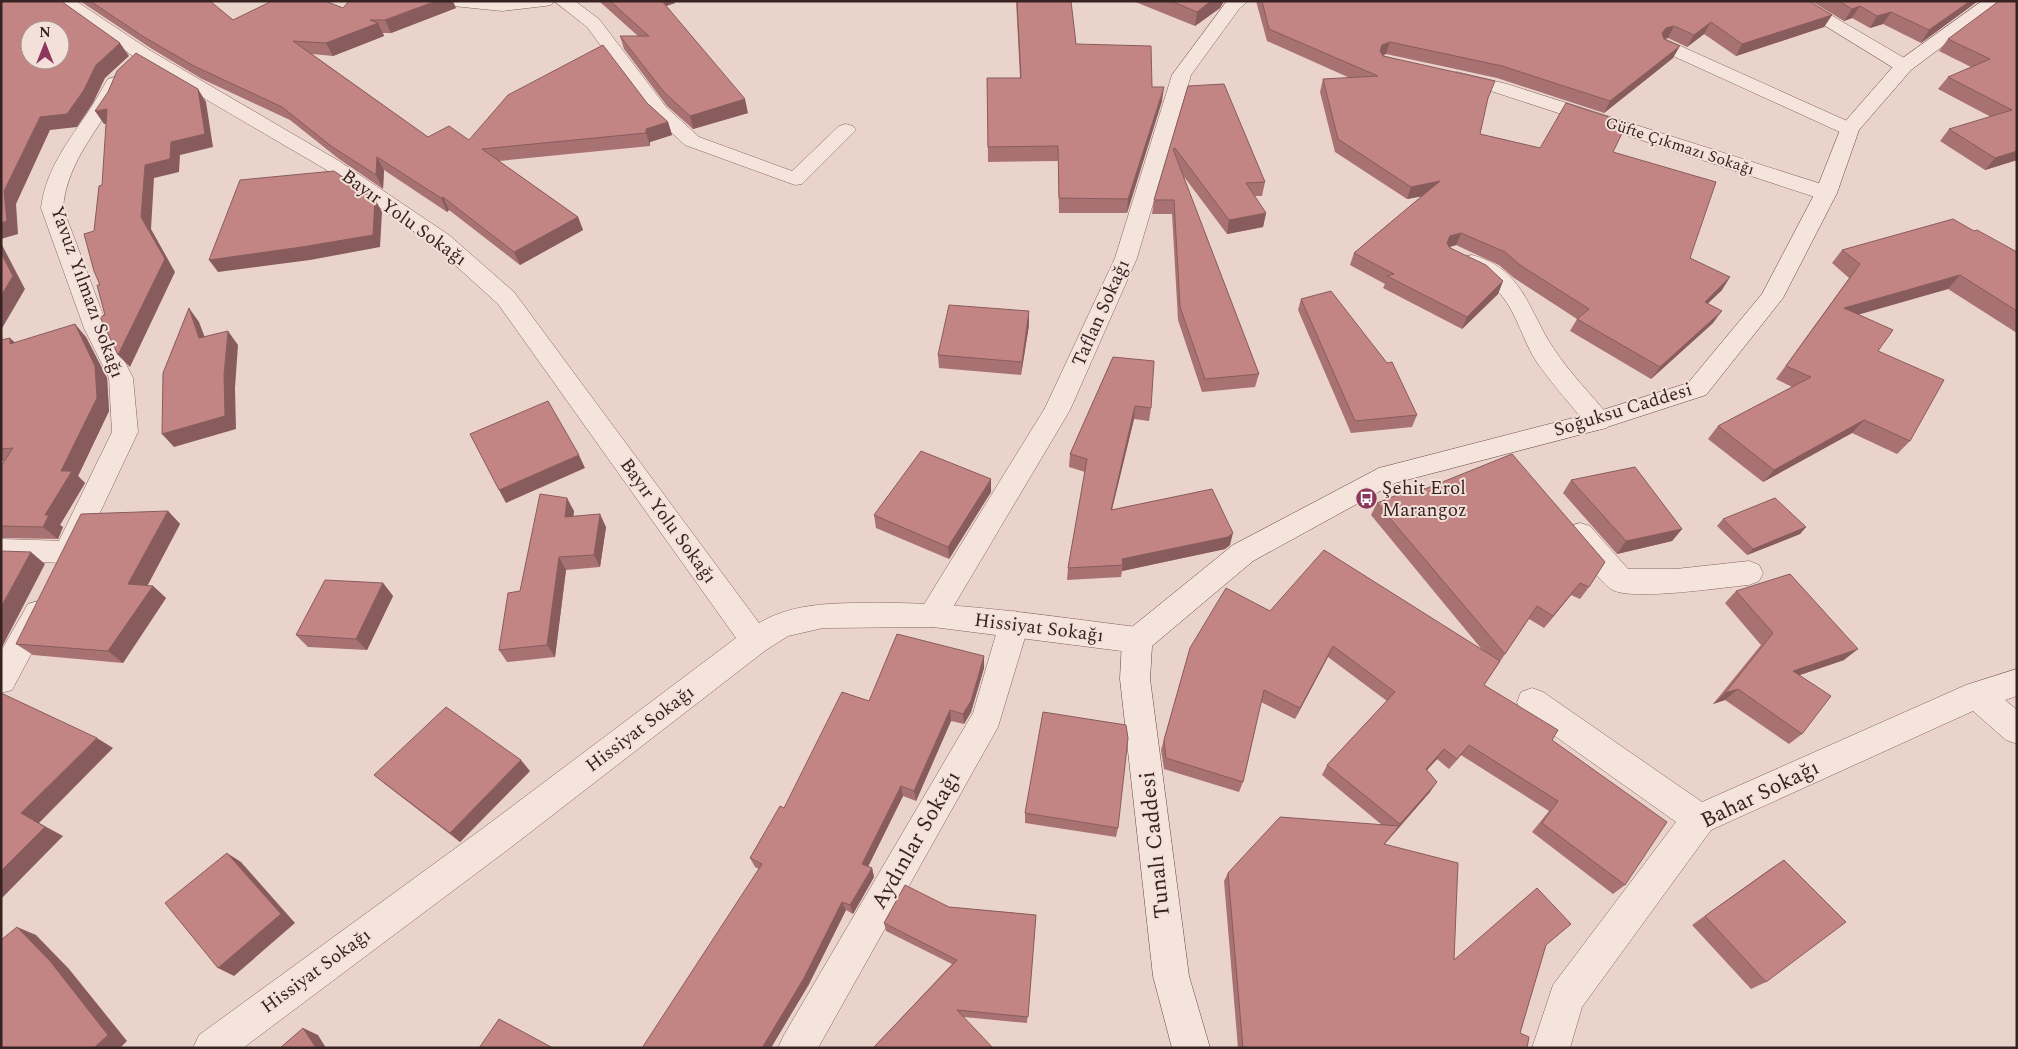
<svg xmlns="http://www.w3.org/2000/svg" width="2018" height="1049" font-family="Spectral,serif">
	<rect width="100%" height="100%" fill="#ead3ca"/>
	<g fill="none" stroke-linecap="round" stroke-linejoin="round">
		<defs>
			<path id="pedestrian" d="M1,539L67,541L77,544L81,552L77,560L67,563L1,561Z"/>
			<path id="minor" d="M444,1H554L551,5L545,6L502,11L453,6L447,5Z
				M554,1H575L599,19L666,107L699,137L792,171L839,126L846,124L853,126L856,130L802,184L795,185L685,145L652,115L587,27Z
				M1227,1H1248L1239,9L1191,75L1137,258L1070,410L943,624L933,627L923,624L918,615L923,606L1045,408L1115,258L1172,75Z
				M1785,1H1807L1911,62L1913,66L1911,70H1897Z
				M1667,40L1856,125L1859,129L1856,133L1849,135L1842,133L1660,50L1658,46L1660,42Z
				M1457,72L1507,84L1834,188L1837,193L1834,198L1826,200L1818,198L1494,92L1450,82L1447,78L1450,74Z
				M115,77L122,79L125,83C103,125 67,159 63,208L108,328L133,378L138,432L80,555L70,558L60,555L56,547L112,432L109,378L84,328L41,208C46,168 69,141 90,109C97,99 102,88 108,79Z
				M1472,255C1524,269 1528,311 1554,349C1569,372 1590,393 1607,414L1611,421L1607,428L1598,430L1589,428C1572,405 1552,385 1536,361C1523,341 1517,314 1502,296C1491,282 1468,273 1461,262L1464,257Z
				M1580,523L1590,526L1628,569H1676L1749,561L1759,565L1763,573L1759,581L1749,585C1724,587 1628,602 1611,589C1598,580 1581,554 1570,542L1566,534L1570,526Z
				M38,601L48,604L53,613L12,690L1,693V651L28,604Z
				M1014,611L1024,615L1029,624L998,727L818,1048H778L784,1035L973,713L999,624L1004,615Z
				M2017,669V696L2005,700L2017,710V744L2006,740L1973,711L1711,830L1582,1007L1570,1048H1532L1553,985L1676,822L1521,712L1517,702L1521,692L1532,688L1543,692L1702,802L1966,685Z"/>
			<path id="tertiary" d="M55,1H76L151,51L339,161L449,235L514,292L759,623C791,604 829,603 865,603C957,601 1047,616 1137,627L1147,631L1152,640L1147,649L1137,653L933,627L823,628L788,636L766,650L510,848L243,1048H193L199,1035L486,826L736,638L498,304L433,245L325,169L137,59Z"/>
			<path id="secondary" d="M1982,1H2003L1911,70L1859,130L1837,193L1783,298L1706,395L1598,430L1395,483L1253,561L1152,646L1150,679L1189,976L1210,1048H1172L1153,976L1120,679L1122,640L1127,631L1233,545L1379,468L1596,412L1688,383L1762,294L1815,193L1842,125L1897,62Z"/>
		</defs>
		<use href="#pedestrian" stroke="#846560" stroke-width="1"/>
		<use href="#minor" stroke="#846560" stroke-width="1"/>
		<use href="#tertiary" stroke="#846560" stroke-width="1"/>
		<use href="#secondary" stroke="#664643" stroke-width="1"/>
		<use href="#pedestrian" fill="#f5e4dc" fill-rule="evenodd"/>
		<use href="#minor" fill="#f5e4dc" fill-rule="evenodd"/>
		<use href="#tertiary" fill="#f5e4dc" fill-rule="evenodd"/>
		<use href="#secondary" fill="#f5e4dc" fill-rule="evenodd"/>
	</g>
	<path fill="#a87272" d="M80,1H210L233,20L343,8H456L391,33H383L384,36L333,56L312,54L428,137L469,140L647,103L668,122L672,135L650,142V146L499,161L578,217L583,230L520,265L449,210L447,212L384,170L383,189L339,159L290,120L202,79L152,49Z
		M599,1H674L675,3L666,6L748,113L693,129L667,106L624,49L620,36H638Z
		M1016,1H1071L1076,44L1152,87L1162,101L1127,213H1059L1058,161L988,162L987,78H1020Z
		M1133,1H1224L1220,8L1195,26Z
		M1256,1H1809L1832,15L1824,27L1736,56L1704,34L1687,47L1668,38L1665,39L1673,58L1604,113L1497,78L1386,54L1383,55L1490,93L1487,101L1480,134L1540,148L1613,152L1690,258L1722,290L1708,303L1713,323L1651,379L1570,331L1577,319L1514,278L1499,265L1456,245L1450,247L1503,281L1498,294L1462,329L1383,288L1385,284L1350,265L1354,253L1422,196L1407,199L1335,152L1320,92L1323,79L1350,78L1267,41Z
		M1811,1H1978L1921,43L1883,24L1870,28L1852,18L1844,21Z
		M2017,1V160L1985,170L1940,141L1949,129L1991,117L1938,89L1948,77L1971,67L1939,51L1948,39Z
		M1188,86L1265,182L1262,196H1254L1266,213L1263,227L1227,234L1182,174L1259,374L1255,387L1202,392L1178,320L1172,214H1152L1154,200Z
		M1974,231L2017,252V333L1948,289L1858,314L1878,351L1910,441L1897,454L1852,433L1763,482L1708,439L1718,426L1792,387L1776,379L1849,278L1832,263L1842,250Z
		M1301,299L1417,415L1412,427L1351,433L1298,310Z
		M1029,311V325L1021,375L939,368L938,355Z
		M86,337L107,378L109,411L78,476L85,483L60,525L63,527L58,539L1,538V466L4,461H1V340L15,342Z
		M1113,357L1151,408L1149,421L1134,419L1112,509L1230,545L1225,549L1122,571L1121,577L1067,580L1068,568L1085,472L1069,467L1070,454Z
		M1571,480L1682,529L1672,541L1617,554L1563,493Z
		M1425,489L1589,587L1580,599L1571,595L1544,628L1529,619L1484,685L1552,740L1625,885L1613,894L1532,832L1549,811L1461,755L1449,769L1437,759L1427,770L1430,792L1385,844L1454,960L1546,945L1520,1033L1527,1048H1238L1224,881L1228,873L1382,825L1322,775L1327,765L1387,701L1328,657L1295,719L1261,702L1243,782L1239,792L1164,769L1161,750L1190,648L1270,611L1484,652L1371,515L1377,503Z
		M991,492L949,559L876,528L874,515Z
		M168,511L180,524L147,586H153L166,598L123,663L33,655L16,644Z
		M574,511L573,516L606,527L600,567L566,570L555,657L507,662L499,650L520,591Z
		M1723,519L1806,527L1800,534L1747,555L1717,526Z
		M383,583L393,596L367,650L308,647L296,635Z
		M1736,591L1844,660L1800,675L1802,734L1789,744L1725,700L1713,704L1761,645L1725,603Z
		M984,656V668L971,712L964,724L951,721L916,801L903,796L868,866L872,868L874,877L853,914L846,910L808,986L759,869L755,867L750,858L784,808L869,701Z
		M530,771L460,842L386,785L374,775Z
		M1025,813L1118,828L1116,837L1025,823Z
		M1784,860L1766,982L1751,989L1692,925L1770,869Z
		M949,907L1036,915L1027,1023L964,1017L873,1048L952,964L886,931L884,923Z"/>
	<path fill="#885c5c" d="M436,1H453L456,8L391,33L385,20Z
		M658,1H674L675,3L660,8Z
		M1211,1H1224L1220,8L1195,26L1197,12Z
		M1970,1H1978L1921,43L1929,30Z
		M1860,6L1852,18L1844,21L1852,9Z
		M1891,12L1883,24L1870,28L1877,16Z
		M1832,15L1824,27L1736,56L1742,44Z
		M1711,22L1704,34L1687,47L1694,35Z
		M378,23L384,36L333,56L326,43Z
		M1674,26L1668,38L1659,40L1662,33L1666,28Z
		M1390,42L1386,54L1378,57L1382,45Z
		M120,43L129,56L105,78L93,103L77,127L50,130L16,204L18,234L1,239V223L4,191L40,117L96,65Z
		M1680,46L1673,58L1604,113L1610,101Z
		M1164,87L1162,101L1127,213L1128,199Z
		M198,89L206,102L213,147L180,155L179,172L154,178L151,229L175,272L130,367L118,355L141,217L145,165L171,142Z
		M745,99L748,113L693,129L690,116Z
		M107,109L116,122L104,124L95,111Z
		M668,122L672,135L650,142V146L646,133V129Z
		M2017,151V160L1985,170L1995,158Z
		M377,157L384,170L383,189L376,175Z
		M1440,181L1435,194L1407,199L1411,187Z
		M443,197L449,210L447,212L441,198Z
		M375,199L382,212L380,247L310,260L218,272L209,260Z
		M1266,213L1263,227L1227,234L1229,220Z
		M578,217L583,230L520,265L514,252Z
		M1461,233L1456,245L1445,248L1450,236Z
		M1,243L25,289L1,330Z
		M1960,275L1948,289L1833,322L1844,308Z
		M1730,277L1722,290L1697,314L1705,302Z
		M1503,281L1498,294L1462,329L1467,317Z
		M189,308L199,322L210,351L199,338Z
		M1029,311V325L1021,375L1022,362Z
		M1722,311L1713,323L1651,379L1660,367Z
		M75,324L86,337L107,378L109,411L78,476L85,483L60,525L63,527L58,539L43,527L45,515L61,471Z
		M228,331L238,345L235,388L236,429L174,447L162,434L224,375Z
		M10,338L23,350L10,344Z
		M1135,406L1134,419L1109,522L1111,510Z
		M1864,420L1852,433L1763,482L1774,470Z
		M579,455L585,468L506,503L499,490Z
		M991,479V492L949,559L948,547Z
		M567,498L574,511L572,530L565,517Z
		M168,511L180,524L142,596L128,584Z
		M600,514L606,527L600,567L594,555Z
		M1806,527L1800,534L1747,555L1753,549Z
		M1682,529L1672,541L1617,554L1626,541Z
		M1233,533L1230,545L1225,549L1122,571L1123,565L1122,559Z
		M31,552L45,564L1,649V607Z
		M559,557L566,570L555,657L547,645Z
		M383,583L393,596L367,650L356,639Z
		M1580,583L1571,595L1544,628L1553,616Z
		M153,586L166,598L123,663L108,651Z
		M1333,646L1328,657L1295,719L1300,708Z
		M1858,649L1844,660L1779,682L1793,671Z
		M984,656V668L971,712L964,724L963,714Z
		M1738,689L1725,700L1713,704L1725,693Z
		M950,710L951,721L916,801L914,791Z
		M97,738L113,748L39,823L63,836L1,899V871L21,813Z
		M1469,745L1461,755L1449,769L1457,759Z
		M1444,749L1437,759L1418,780L1426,769Z
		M521,760L530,771L460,842L450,833Z
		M1437,782L1430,792L1393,834L1400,824Z
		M901,786L903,796L865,873L862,864Z
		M227,853L241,862L295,923L234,976L218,968Z
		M872,868L874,877L853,914L850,905Z
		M842,902L846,910L808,986L771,1048H762Z
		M17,927L36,935L69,969L127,1041L120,1048H94Z
		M303,1028L318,1035L326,1048H316Z"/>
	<path fill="#c38484" stroke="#885c5c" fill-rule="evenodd" d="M1,1H61L120,43L96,65L84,90L67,114L40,117L4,191L7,221L1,223ZM30,30H60V60H30Z
		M90,1H210L233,20L272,1H325L343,8L349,1H436L385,20H370L378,23L326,43L293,41L428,137L449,126L469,140L508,95L603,45L647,103L668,122L646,129V133L482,149L578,217L514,252L443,197L441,198L377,157L376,175L331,146L282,107L194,66L144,37Z
		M610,1H662L745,99L690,116L664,92L620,36H649Z
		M1017,1H1071L1076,44L1151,46L1152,87H1164L1128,199L1059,198L1058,146L988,147L987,78H1021Z
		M1171,1H1211L1197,12Z
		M1262,1H1809L1832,15L1742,44L1711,22L1694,35L1674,26L1666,28L1662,33L1664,39L1680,46L1610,101L1502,66L1390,42L1382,45L1380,51L1383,56L1495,81L1488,98L1480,134L1540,148L1566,103L1627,123L1613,152L1716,182L1690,258L1730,277L1705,302L1722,311L1660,367L1577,319L1589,309L1520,265L1505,252L1461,233L1450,236L1447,243L1450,248L1486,265L1503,281L1467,317L1387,276L1394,274L1354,253L1440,181L1411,187L1338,139L1323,79L1378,76L1269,29Z
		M1839,1H1970L1929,30L1891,12L1877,16L1860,6L1852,9Z
		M1999,1H2017V151L1995,158L1949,129L2012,110L1948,77L1990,59L1948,39Z
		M136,53L198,89L205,134L171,142L170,159L145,165L141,217L165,259L118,355L100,317L105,315L97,285H100L94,271L84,234L94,231L99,186L102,185L107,109L95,111L108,92L117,71Z
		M1224,84L1265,182L1246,183L1266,213L1229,220L1175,148L1173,149L1259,374L1205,379L1180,307L1174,200H1154L1188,86Z
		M334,171L375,199L373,235L302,247L209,260L240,180Z
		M1953,219L1974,231L1977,230L2017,252V311L1960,275L1844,308L1893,330L1878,351L1944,380L1910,441L1864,420L1774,470L1718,426L1811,377L1786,366L1860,264L1842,250Z
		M1,253L13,276L1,296Z
		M1331,291L1387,363L1392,362L1417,415L1355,421L1301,299Z
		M949,305L1029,311L1022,362L938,355Z
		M189,308L199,338L228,331L224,375L225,416L162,434L163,373Z
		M75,324L95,366L97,398L61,471H72L45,515H49L43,527L1,526V466L13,448L1,449V340L10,338V344Z
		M1113,357L1154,361L1151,408L1135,406L1111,510L1212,489L1233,533L1228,537L1122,559L1123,565L1068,568L1087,459L1070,454Z
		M548,401L579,455L499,490L470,434Z
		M921,451L991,479L948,547L874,515Z
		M1512,454L1605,562L1589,587L1580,583L1553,616L1537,606L1505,654L1377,503L1422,485L1425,489Z
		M1635,467L1682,529L1626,541L1571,480Z
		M540,494L567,498L565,517L600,514L594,555L559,557L547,645L499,650L508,593L520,591Z
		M1775,498L1806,527L1753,549L1723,519Z
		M168,511L128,584L153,586L108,651L16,644L81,514Z
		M1324,550L1500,661L1484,685L1558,730L1552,740L1667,822L1625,885L1542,823L1558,801L1469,745L1457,759L1444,749L1426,769L1437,782L1400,824L1327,765L1395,692L1333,646L1300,708L1264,690L1243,782L1166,758L1164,740L1190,648L1226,588L1270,611Z
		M1,551L31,552L1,607Z
		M1790,574L1858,649L1793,671L1831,696L1802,734L1738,689L1725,693L1773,633L1736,591Z
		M325,580L383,583L356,639L296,635Z
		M897,634L984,656L971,701L963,714L950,710L914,791L901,786L862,864L872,868L850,905L842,902L804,978L762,1048H642L762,864L750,858L780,806L784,808L842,692L869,701Z
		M1,693L97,738L21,813L45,827L1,871Z
		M446,707L521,760L450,833L374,775Z
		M1043,712L1126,725L1128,738L1118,828L1025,813Z
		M1280,817L1399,826L1384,844L1458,863L1454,960L1537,888L1571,924L1546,945L1520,1033L1529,1037L1527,1048H1243L1228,873Z
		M227,853L281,914L218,968L165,903Z
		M1784,860L1846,922L1766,982L1705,916Z
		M905,885L949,907L1036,915L1028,1017L957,1010L993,1048H873L957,960L884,923Z
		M17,927L50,961L108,1035L94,1048H1V940Z
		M499,1019L553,1048H479Z
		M303,1028L316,1048H280Z"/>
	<defs>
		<symbol id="bus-disc" viewBox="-11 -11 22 22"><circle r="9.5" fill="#8c375b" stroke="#f2e0d9"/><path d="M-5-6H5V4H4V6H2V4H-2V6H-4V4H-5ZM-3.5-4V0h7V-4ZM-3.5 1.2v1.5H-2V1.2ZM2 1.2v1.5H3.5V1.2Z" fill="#fff"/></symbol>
	</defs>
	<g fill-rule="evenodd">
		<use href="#bus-disc" x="1354" y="486" width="25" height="25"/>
	</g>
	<g text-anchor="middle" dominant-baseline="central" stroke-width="4" stroke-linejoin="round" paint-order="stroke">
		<g font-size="16" fill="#372322" stroke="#f2e0d9">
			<text transform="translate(1680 146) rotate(18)">Güfte Çıkmazı Sokağı</text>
		</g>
		<g font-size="19" fill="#372322" stroke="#f2e0d9">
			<text transform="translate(404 218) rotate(36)">Bayır Yolu Sokağı</text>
			<text transform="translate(87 292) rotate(70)">Yavuz Yılmazı Sokağı</text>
			<text transform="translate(1101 313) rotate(-66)">Taflan Sokağı</text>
			<text transform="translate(1623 410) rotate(-17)">Soğuksu Caddesi</text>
			<text transform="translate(668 521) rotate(54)">Bayır Yolu Sokağı</text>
			<text transform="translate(1039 628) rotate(7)">Hissiyat Sokağı</text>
			<text transform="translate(640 729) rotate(-37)">Hissiyat Sokağı</text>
			<text transform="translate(316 971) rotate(-36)">Hissiyat Sokağı</text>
		</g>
		<g font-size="19" fill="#372322" stroke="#f2e0d9" text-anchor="start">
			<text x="1382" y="488">Şehit Erol<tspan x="1382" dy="22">Marangoz</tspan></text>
		</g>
		<g font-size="22" fill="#372322" stroke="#f2e0d9">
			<text transform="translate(1760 794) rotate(-26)">Bahar Sokağı</text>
			<text transform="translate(916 840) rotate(-60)">Aydınlar Sokağı</text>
			<text transform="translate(1155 845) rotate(-96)">Tunalı Caddesi</text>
		</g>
	</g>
	<rect width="2018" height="1049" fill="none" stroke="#372322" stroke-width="5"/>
	<g transform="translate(45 45)"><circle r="24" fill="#f2e0d9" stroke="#a79490"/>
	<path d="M0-4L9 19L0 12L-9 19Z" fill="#8c375b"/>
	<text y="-8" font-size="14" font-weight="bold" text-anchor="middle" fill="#372322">N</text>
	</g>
</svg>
